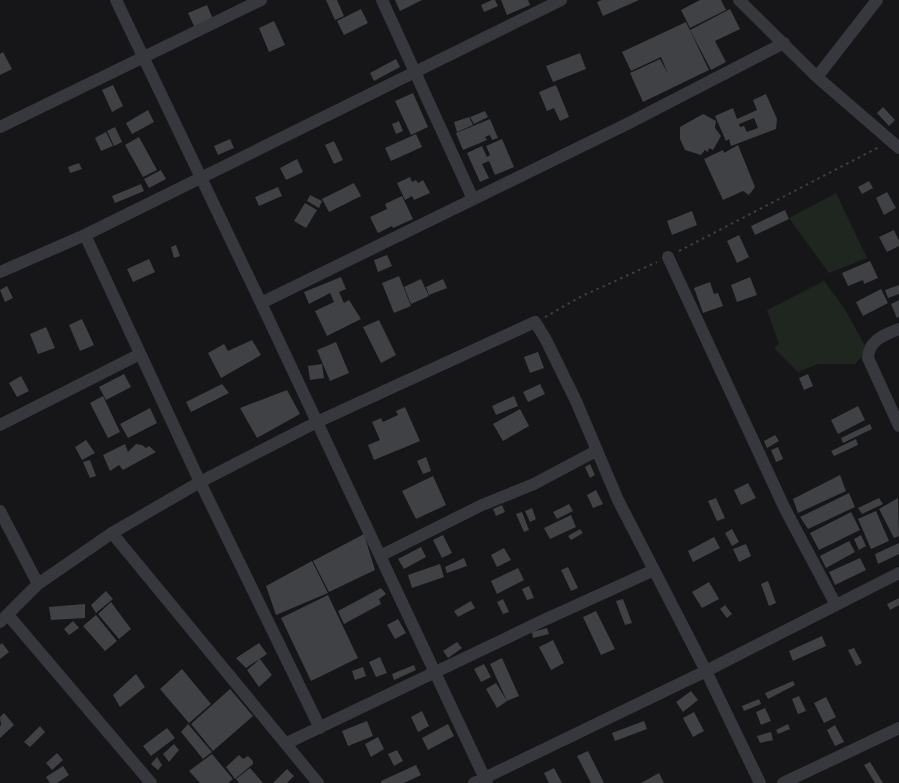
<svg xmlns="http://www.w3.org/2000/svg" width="899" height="783" font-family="Poppins,sans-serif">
	<rect width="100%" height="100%" fill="#161618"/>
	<path fill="#1e261f" d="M836,193L867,258L829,273L789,218Z
		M824,281L844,308L868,351L855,364H818L798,372L774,348L779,344L767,310Z"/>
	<path fill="#404145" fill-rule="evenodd" d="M326,0H337L344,16L335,20Z
		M395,0H422L400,11Z
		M492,0H495L498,6L484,12L481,5Z
		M501,0H528L530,5L507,15Z
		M602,0H639L603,16L597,2Z
		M700,0H721L726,10L690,28L681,10Z
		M207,5L213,19L195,28L188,13Z
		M361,9L368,23L344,35L337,21Z
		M730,9L740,29L715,41L726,62L711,70L690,30Z
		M274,21L285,45L269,52L259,28Z
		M686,22L709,70L643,102L630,73L660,59L668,74L661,57L631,71L622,52Z
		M3,52L12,69L0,75V54Z
		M580,53L586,69L553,82L546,66Z
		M396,59L400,67L374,81L370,73Z
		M113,85L123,106L112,112L102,90Z
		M556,85L569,117L560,121L554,108L547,111L539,92Z
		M413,93L428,127L411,135L395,101Z
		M766,94L777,119L776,129L731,146L729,139L726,141L715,116L733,108L737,119L757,110L753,100ZM754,118L758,128L747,132L744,126L740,127L739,124Z
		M883,107L895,120L889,126L877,113Z
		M148,110L154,122L132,134L126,123Z
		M485,111L488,117L474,124L470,117Z
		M703,114L716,121L715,128L721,136L713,150L709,148L708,152L705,150L701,155L685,150L680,139V127Z
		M469,117L473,125L457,132L454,122Z
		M490,119L498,138L492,140L490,135L485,137L487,140L463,150L456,133Z
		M399,121L403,131L396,134L392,124Z
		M115,127L122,142L114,146L107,131Z
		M106,132L113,146L101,151L95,138Z
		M416,134L422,147L391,161L385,148Z
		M139,137L157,170L143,177L125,145Z
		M230,139L234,148L218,155L214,146Z
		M502,139L514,167L495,175L489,161L482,164L489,178L480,182L467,153L482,146L487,157L490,155L486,146Z
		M334,141L343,160L334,164L325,145Z
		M738,145L755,187L749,195L743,191L723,200L704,159L723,150L724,153Z
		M297,159L303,172L286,180L280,168Z
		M79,163L82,169L70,173L68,167Z
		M161,170L166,179L149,188L144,179Z
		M410,177L412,182L416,180L418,183L423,180L430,193L414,200L412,196L405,200L397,183Z
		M869,181L873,188L862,194L858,187Z
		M354,183L361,196L329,212L322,199Z
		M141,184L144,191L115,203L112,196Z
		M278,187L282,196L259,206L255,197Z
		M887,192L896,208L884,215L876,198Z
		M310,195L322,201L319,208L307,201Z
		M402,196L413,219L393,228L392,226L378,233L370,217L387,209L385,204Z
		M305,203L317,210L306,228L294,221Z
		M785,210L789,219L755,235L751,226Z
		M692,211L697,225L672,235L667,221Z
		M894,230L899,241V246L887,252L879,237Z
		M739,235L749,257L737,263L727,241Z
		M176,245L180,256L174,258L171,247Z
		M387,255L392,266L378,272L374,260Z
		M149,259L155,272L133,282L127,269Z
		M870,261L878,278L864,284L863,280L848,286L842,273Z
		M399,276L411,306L394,313L382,283Z
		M341,277L346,289L339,292L344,303L349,300L361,319L327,336L315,311L334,302L330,293L309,304L304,292Z
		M750,277L757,295L737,302L731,285Z
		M421,279L429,296L411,304L404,287Z
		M443,279L447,288L429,295L426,287Z
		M710,282L714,294L718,293L723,306L703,313L694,288Z
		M899,285V294L888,298L885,290Z
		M7,286L13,298L5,302L0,290Z
		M881,289L888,303L863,316L856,302Z
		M899,300V317L897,318L891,304Z
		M82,319L94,345L80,351L69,325Z
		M379,320L396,355L381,363L363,327Z
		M46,327L55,348L38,354L30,334Z
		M252,340L261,355L221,378L208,353L224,344L228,351Z
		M336,342L349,373L330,381L317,350Z
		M538,352L544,368L530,373L524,357Z
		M322,364L324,378L310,380L308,366Z
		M124,374L131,387L106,400L99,387Z
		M808,374L813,386L804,390L799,378Z
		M21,376L29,391L17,397L9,383Z
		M222,384L229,393L191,412L186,402Z
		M540,384L545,394L528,402L523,392Z
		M287,390L300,414L257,438L240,408Z
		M103,396L120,432L108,438L90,403Z
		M514,396L518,406L496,415L492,406Z
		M858,406L865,420L838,434L831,420Z
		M405,407L420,441L374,460L368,445L380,440L372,422L381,418L383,422L398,415L396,411Z
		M150,408L157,423L128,438L120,424Z
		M520,409L529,426L503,441L493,424Z
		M870,424L872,429L843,443L841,438Z
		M775,435L779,441L767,448L764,441Z
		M856,439L858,445L834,456L831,451Z
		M86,440L95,453L82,460L75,447Z
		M125,444L128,452L136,444L142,445L146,448L149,446L156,452L123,470L119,465L110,471L103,455Z
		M778,447L783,459L776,462L771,450Z
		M426,457L431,471L423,474L417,461Z
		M90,460L96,476L90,478L83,462Z
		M590,464L595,475L590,478L585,467Z
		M840,475L846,491L798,513L793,499Z
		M433,476L446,505L416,519L402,491Z
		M748,483L756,498L741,505L734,490Z
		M596,490L603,504L593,508L587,495Z
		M849,493L855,507L808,529L800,517Z
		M716,498L725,518L717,521L708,501Z
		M879,498L883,504L862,514L858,508Z
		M898,498L899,536L894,538L879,509Z
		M569,504L573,511L557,519L553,512Z
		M502,505L505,512L496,516L493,509Z
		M532,508L536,519L530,522L525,511Z
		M876,511L889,541L871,549L858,519Z
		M522,512L529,530L524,532L516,514Z
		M851,512L860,530L819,550L810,533Z
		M571,515L576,527L550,539L544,528Z
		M580,529L583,533L571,540L568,536Z
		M732,529L739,542L732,546L725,533Z
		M364,534L375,570L329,592L313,561Z
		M443,535L452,553L442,558L433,540Z
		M861,535L866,546L859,550L854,539Z
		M714,537L720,548L693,562L688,551Z
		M849,541L855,552L826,568L820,556Z
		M899,543V554L878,564L875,554Z
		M746,544L751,556L739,562L733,549Z
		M421,547L426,557L404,569L398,559Z
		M504,548L511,560L497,567L491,555Z
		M464,558L467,566L447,573L445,567Z
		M860,558L866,570L835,585L829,572Z
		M312,561L328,593L276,615L266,586Z
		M440,564L444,577L412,588L408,575Z
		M568,567L578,588L571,591L561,570Z
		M518,568L524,580L497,594L491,581Z
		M768,581L776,603L769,606L761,584Z
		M709,582L719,599L702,608L692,592Z
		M529,586L534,598L527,600L522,589Z
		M381,588L386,594L379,599L381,604L344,624L338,611Z
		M106,591L113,599L96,613L91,605Z
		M328,595L358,658L311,681L281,618Z
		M899,598V605L890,610L887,604Z
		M503,599L509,612L503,614L497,602Z
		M623,599L632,623L625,625L616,601Z
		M471,601L475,608L458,617L454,611Z
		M111,602L131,629L119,639L98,614Z
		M85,604V618L51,620L49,607Z
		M725,605L732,614L727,618L720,609Z
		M596,611L615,649L601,655L583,617Z
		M96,615L117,641L105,651L83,626Z
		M398,619L406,633L395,639L387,625Z
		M73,621L79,628L69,635L64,629Z
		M547,628L549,634L533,638L532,632Z
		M822,636L826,646L793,661L789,651Z
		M553,640L564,663L551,670L539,647Z
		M457,642L462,648L448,658L443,651Z
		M2,643L9,652L0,659V645Z
		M259,643L267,654L246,668L236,658Z
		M854,648L862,663L856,666L848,650Z
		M380,657L387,673L376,677L369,662Z
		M502,658L519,696L507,701L490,664Z
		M260,659L272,675L259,687L247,670Z
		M484,664L491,677L481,682L474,669Z
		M414,665L416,670L394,680L392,674Z
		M363,667L366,676L355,680L352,671Z
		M182,669L211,704L189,723L160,689Z
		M136,674L145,687L120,707L113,695Z
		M793,681L795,685L768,699L765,693Z
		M496,683L507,701L497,708L486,689Z
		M230,689L253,716L213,751L191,724Z
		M691,691L698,700L683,712L676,702Z
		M799,696L806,711L798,714L792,699Z
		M826,697L836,717L824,723L814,703Z
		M759,699L761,704L744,711L742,706Z
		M765,708L771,721L761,725L756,712Z
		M422,711L429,726L418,732L411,717Z
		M694,712L704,731L693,737L683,718Z
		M4,713L14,725L0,738V726L1,725L0,717Z
		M367,721L373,736L348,746L342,731Z
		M644,721L647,729L615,741L612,733Z
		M188,724L212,752L203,759L181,732Z
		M448,724L454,736L428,750L422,738Z
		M788,724L790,729L778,734L776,730Z
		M835,725L844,742L835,746L827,730Z
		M40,726L45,732L30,747L24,742Z
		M167,728L175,738L151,756L143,746Z
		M771,732L773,740L760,743L757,736Z
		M378,737L384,749L371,757L365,744Z
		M174,744L179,750L169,762L163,754Z
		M397,750L403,761L394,766L388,754Z
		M588,751L604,783H591L577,756Z
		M57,753L63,760L52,770L46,763Z
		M212,754L233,779L228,783H200L189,771Z
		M239,755L243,759L248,756L253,761V764L235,779L226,767Z
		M157,757L162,765L158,770L151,764Z
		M870,762L883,783H875L864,765Z
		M416,765L421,775L404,783H381V781Z
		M63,766L69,775L57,783H50L46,777Z
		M250,768L263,783H239L236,779Z
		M554,768L562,783H549L544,773Z
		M287,769L294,776L287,783H273Z
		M659,773L664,783H641Z"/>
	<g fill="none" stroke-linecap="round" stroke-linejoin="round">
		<path stroke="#3d3f44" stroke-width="2" stroke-dasharray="2.5 4" stroke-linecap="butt" d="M679,251L879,147
			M545,317L582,296L657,262"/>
		<path stroke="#37383d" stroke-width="12" d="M116,0L261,303L487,783
			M382,0L473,199
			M739,0L817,77L899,148
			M817,77L877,0
			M0,127L261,0
			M85,235L200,482L320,728
			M668,257L785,509L836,605
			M0,272L85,235L561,0
			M261,303L627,124L784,43
			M899,329C884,335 869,340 868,358L899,426
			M0,425L140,354
			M0,511L38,584
			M112,533L318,783
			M380,556L482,505L534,484L596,451
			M8,615L151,783
			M0,622L38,584L112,533L200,482L317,422L535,322L545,338L576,401L618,500L706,671L760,783
			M287,743L542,621L654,570
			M474,783L706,671L899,573
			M783,783L899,728"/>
	</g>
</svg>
